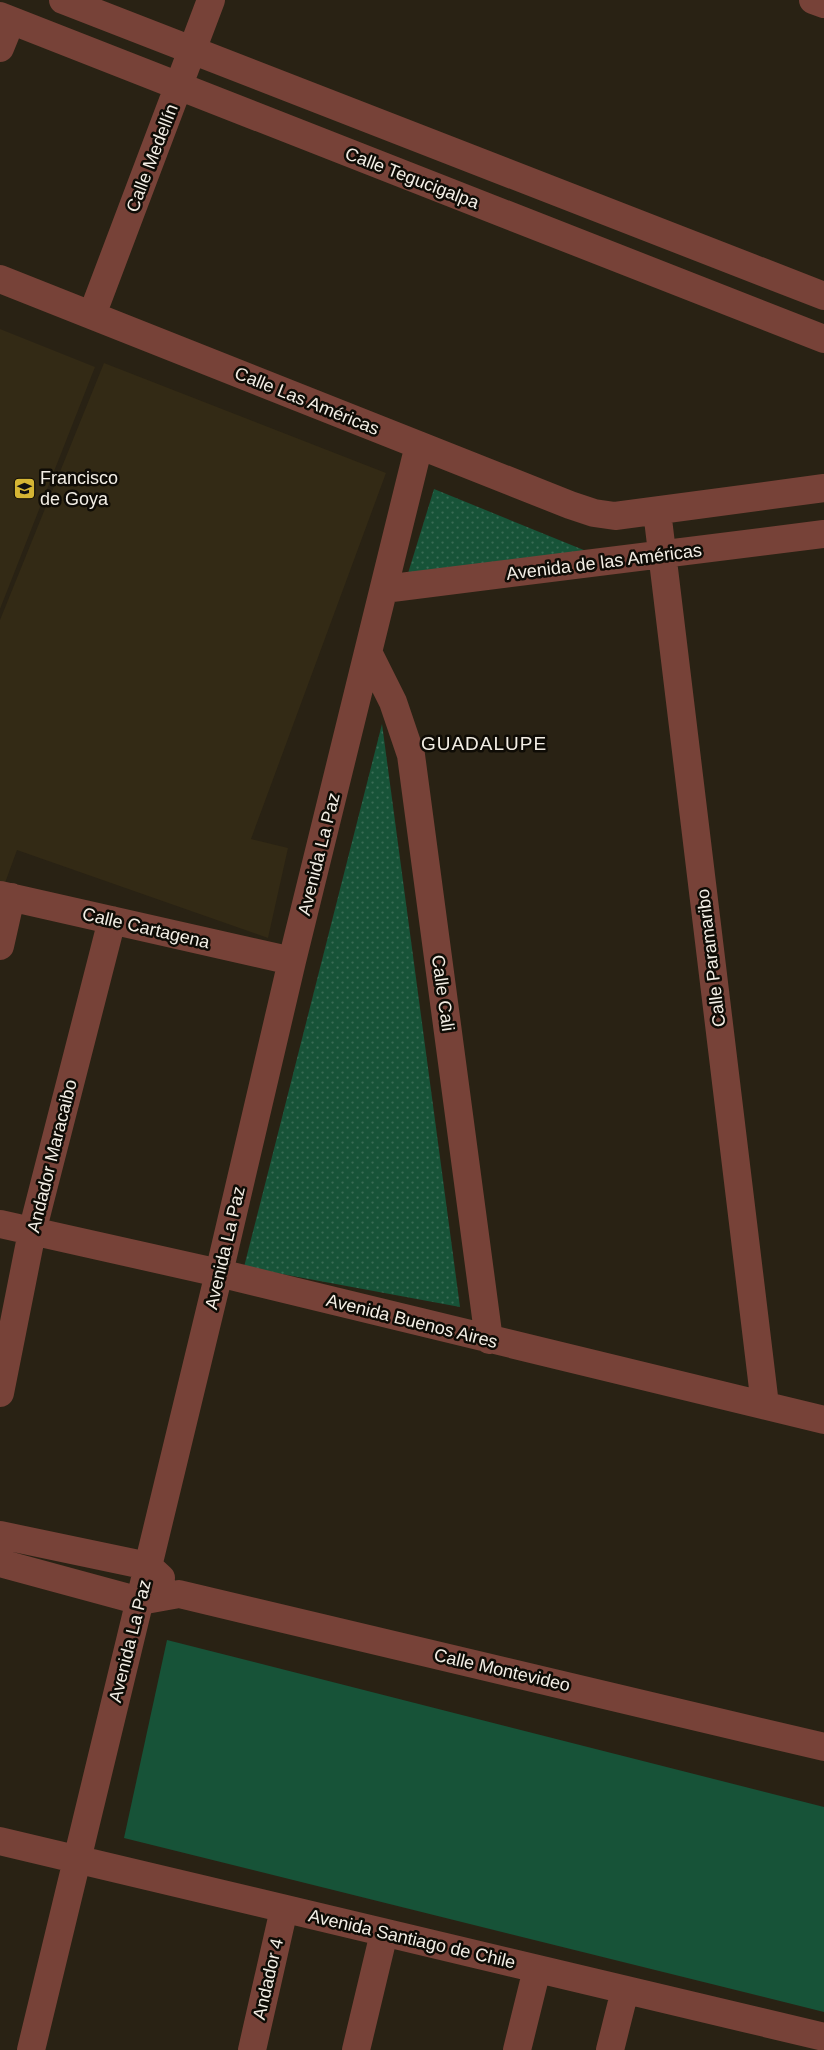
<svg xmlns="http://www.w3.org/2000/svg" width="824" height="2050" font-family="Arial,sans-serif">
	<defs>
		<pattern id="grass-dots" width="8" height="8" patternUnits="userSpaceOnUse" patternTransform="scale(1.25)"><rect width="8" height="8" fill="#175338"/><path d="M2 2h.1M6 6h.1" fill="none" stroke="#396c55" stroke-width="1.8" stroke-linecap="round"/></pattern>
	</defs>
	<rect width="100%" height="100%" fill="#292214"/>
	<path fill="#332a15" d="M0,329L95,367L0,609Z
		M104,363L386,473L251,839L288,848L268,938L17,850L5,883L0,881V620Z"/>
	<path fill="url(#grass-dots)" d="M434,489L596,555L405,583Z
		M382,724L460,1307L244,1267Z"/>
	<path fill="#175338" d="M167,1640L824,1807V2012L124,1838Z"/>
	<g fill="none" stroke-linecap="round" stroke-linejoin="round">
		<path stroke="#774238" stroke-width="28" d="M63,0L824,296
			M813,0L824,4
			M0,16L824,339
			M0,48L11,21
			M0,279L570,505L594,513L615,516L824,488
			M92,315L211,0
			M657,511L765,1405
			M384,589L824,534
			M369,654L393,702L411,755L489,1340
			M0,895L292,961
			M0,946L11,897
			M0,1224L219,1273L824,1420
			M0,1393L32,1232L112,920
			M0,1535L148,1566L161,1578
			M0,1563L140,1601L179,1594L824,1747
			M0,1841L824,2037
			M31,2050L219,1273L292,961L419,445
			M252,2050L284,1909
			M356,2050L384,1933
			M517,2050L537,1969
			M610,2050L625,1990"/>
	</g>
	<defs>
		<symbol id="school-square" viewBox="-11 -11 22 22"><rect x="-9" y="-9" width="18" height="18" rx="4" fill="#d5b534" stroke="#0f0c06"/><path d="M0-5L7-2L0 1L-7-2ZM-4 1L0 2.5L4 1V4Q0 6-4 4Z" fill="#111"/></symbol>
	</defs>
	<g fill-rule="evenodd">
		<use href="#school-square" x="12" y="476" width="25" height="25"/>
	</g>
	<g text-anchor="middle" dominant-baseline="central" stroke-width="5" stroke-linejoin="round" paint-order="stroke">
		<g font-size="18" fill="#f3eee5" stroke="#0f0c06">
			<text transform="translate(152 158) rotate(-69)">Calle Medellín</text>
			<text transform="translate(412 178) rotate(21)">Calle Tegucigalpa</text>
			<text transform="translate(307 401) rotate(22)">Calle Las Américas</text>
			<text transform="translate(604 562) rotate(-7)">Avenida de las Américas</text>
			<text transform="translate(319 854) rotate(-76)">Avenida La Paz</text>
			<text transform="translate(146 928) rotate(13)">Calle Cartagena</text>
			<text transform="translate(711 958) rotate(-97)">Calle Paramaribo</text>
			<text transform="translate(443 993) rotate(82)">Calle Cali</text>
			<text transform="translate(52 1156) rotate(-76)">Andador Maracaibo</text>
			<text transform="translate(225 1248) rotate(-77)">Avenida La Paz</text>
			<text transform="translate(412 1321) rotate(14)">Avenida Buenos Aires</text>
			<text transform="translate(130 1641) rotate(-76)">Avenida La Paz</text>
			<text transform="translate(502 1670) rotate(13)">Calle Montevideo</text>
			<text transform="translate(412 1939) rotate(13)">Avenida Santiago de Chile</text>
			<text transform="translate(268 1979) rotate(-77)">Andador 4</text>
		</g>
		<g font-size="18" fill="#f3eee5" stroke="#0f0c06" text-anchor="start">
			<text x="40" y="478">Francisco<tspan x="40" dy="21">de Goya</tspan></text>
		</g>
		<g font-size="19" letter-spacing="1" fill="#f3eee5" stroke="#0f0c06">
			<text x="484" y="743">GUADALUPE</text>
		</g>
	</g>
</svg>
